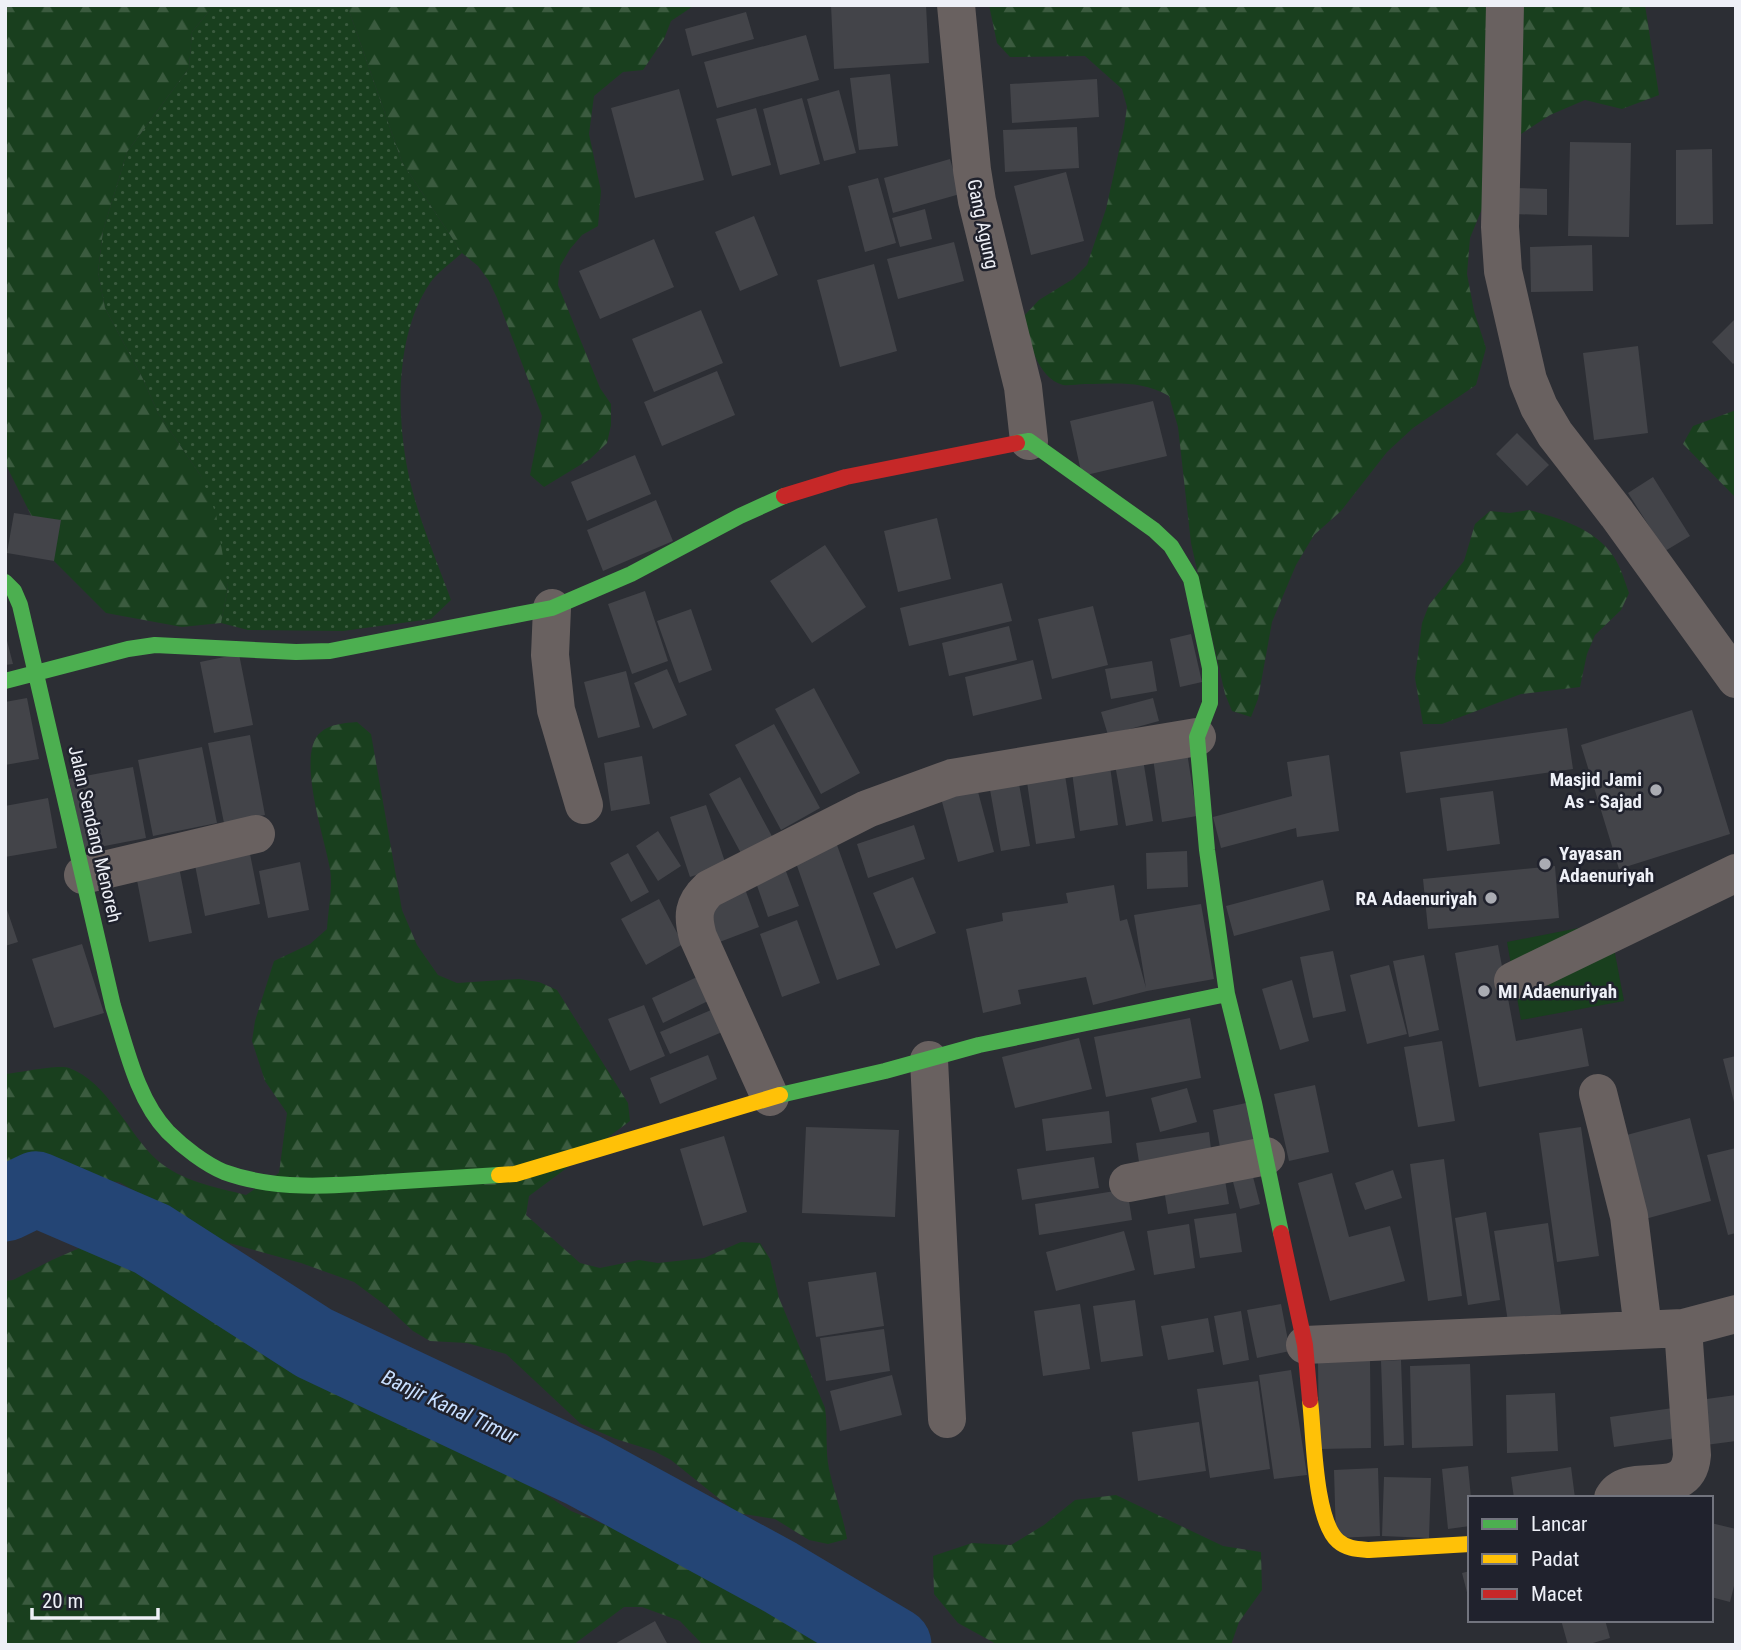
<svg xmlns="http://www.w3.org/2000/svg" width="1741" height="1650" font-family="'Roboto Condensed',sans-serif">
	<defs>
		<pattern id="grass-dots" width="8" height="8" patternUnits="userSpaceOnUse" patternTransform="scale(1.75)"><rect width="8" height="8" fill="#193f1e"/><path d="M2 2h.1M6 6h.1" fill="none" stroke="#3b5b3f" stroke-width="1.8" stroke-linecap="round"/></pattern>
		<pattern id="forest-firs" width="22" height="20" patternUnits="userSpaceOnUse" patternTransform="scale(1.75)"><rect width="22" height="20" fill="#193f1e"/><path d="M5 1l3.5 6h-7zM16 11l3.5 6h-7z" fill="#3b5b3f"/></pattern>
	</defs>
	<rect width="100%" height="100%" fill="#2c2e34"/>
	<path fill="url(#grass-dots)" d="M214,5H347L402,162L462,253C452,262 438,272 430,283C391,340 396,436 415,500C425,534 439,567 451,600L431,619L343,631L248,630L221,623L228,587L201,476L158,413L143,379L105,308L98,272L103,231L127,152L189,68L192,32Z"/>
	<path fill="url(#forest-firs)" d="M5,5H214L192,32L189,68L127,152L103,231L98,272L105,308L143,379L158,413L201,476L216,514L228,587L221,623L182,627L106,613L54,561L5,463Z
		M347,5H695L671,21L664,39L643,70L623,72L594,96L589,134L601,191L598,226L582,235L570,249L560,266L558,285L600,388L611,404V425L607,443L590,459L544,487L530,475L542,416L497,298L489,281L478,266L462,253L402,162Z
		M989,5H1645L1659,95L1622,109L1585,100L1550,115L1521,134L1499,167L1470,238L1467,274L1474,311L1486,348L1476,385L1413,428L1387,452L1341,511L1314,535L1296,565L1272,622L1258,699L1251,717L1232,711L1225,694L1191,543L1178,427L1169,396C1140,380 1117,384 1085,384C1078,384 1069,386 1063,385C1037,378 1028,339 1024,316L1039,300L1073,279L1087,265L1106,209L1124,128L1127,107L1122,89L1085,56L1010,57L997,43Z
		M1736,410V498L1683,444L1693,426Z
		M1529,510C1559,518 1596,529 1614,557C1621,568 1625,582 1629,593L1621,610L1595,635L1587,654L1580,687L1521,694L1442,724H1423L1415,678L1422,623L1429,605L1464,561L1475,524L1490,511L1510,513Z
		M357,722L371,734L402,910L417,945L438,975L457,983L519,979L539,982L557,990L628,1103L630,1121L529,1196L526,1215L580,1263L600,1268L639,1260L658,1263L704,1258L741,1242L760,1243L770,1259L779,1298L825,1408C828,1428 825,1450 829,1469C834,1493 843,1515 847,1539L828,1544L809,1540L775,1519L737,1513L671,1460L654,1451L616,1439L581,1424L506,1354L467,1343L430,1341L413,1331L385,1305L354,1282L301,1263L222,1241L185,1224L154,1202L119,1182L44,1177L5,1186V1074C18,1073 59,1064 69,1068C107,1081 129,1135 157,1160C183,1182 215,1187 246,1195L279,1173L287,1113L265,1081L252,1041L255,1021L274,961L310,944L327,929C328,910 333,888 330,869C325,839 295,753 321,732C330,724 345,723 357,722Z
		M91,1243L111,1249L125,1262L203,1312L259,1335L328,1376L424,1413L440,1423L455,1436L571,1511L694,1561L775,1608L815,1619L850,1639L855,1645H703L680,1621L642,1607H624L573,1645H5V1281L13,1280L52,1260Z
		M1116,1495L1223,1546L1261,1552L1262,1590L1239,1622L1231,1645H998L958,1623L934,1594L933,1556L972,1543L1011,1545L1044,1525L1075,1500Z"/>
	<path fill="#193f1e" d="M1609,922L1624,1001L1521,1020L1507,942Z"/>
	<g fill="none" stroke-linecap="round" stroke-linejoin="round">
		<path stroke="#244575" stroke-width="75" d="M5,1204L36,1189L152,1239L314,1343L583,1470L778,1576L894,1645"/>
	</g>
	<path fill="#434449" d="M831,5H926L929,63L834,69Z
		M746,12L754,39L692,56L685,29Z
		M806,35L819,80L717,108L704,62Z
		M890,74L898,146L859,150L850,78Z
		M1097,79L1099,117L1012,123L1010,84Z
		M679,89L704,180L635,198L611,108Z
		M839,90L856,153L824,161L807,99Z
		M802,98L820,164L780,175L763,109Z
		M756,108L771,165L732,176L716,119Z
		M1077,127L1079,168L1005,172L1003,130Z
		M1570,142L1631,143L1629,237L1568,236Z
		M1712,149L1713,224L1676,225V150Z
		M950,159L960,194L893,213L884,178Z
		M1066,172L1084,241L1031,255L1014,186Z
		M878,178L896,243L865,252L848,186Z
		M1514,188L1547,189V215L1513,214Z
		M925,209L932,239L900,247L892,218Z
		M754,216L778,275L740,291L715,232Z
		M654,239L674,287L600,319L579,271Z
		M954,242L964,281L898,299L887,259Z
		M1592,245L1593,291L1531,292L1530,247Z
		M874,264L897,351L840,367L817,280Z
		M701,310L723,363L654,392L632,339Z
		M1734,320L1736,361L1733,364L1712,342Z
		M1638,346L1648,433L1594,440L1583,353Z
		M717,371L735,415L662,446L644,402Z
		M1153,401L1167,456L1082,476L1070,421Z
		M1517,433L1549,465L1527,486L1496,454Z
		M635,455L651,494L587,521L571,482Z
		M1653,477L1690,536L1665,551L1628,493Z
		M656,500L673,541L603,571L587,530Z
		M14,513L61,520L54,561L7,553Z
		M937,518L951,579L898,592L884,531Z
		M825,545L866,607L812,643L770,581Z
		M1002,583L1012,621L909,646L900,608Z
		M645,591L668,661L632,674L608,604Z
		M1093,606L1108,665L1052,679L1038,619Z
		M691,609L712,670L679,683L657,621Z
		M1009,626L1017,660L949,676L942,643Z
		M5,633L13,664L5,665Z
		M1191,634L1202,682L1180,687L1170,639Z
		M239,654L253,725L214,733L200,662Z
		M1033,660L1042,699L973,716L965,677Z
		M1152,661L1157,691L1111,699L1105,669Z
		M667,669L687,715L653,729L634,683Z
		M626,671L640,727L598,738L584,682Z
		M814,688L860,773L821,794L775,709Z
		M27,698L39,759L5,765V702Z
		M1153,698L1159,721L1108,735L1101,712Z
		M1692,710L1730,834L1619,869L1581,745Z
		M774,724L820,808L781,830L735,745Z
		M1567,728L1573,769L1406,793L1400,752Z
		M250,735L265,815L224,823L208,743Z
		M1186,746L1197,816L1162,822L1152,751Z
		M202,747L217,823L153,836L138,760Z
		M1142,753L1153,821L1126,826L1114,759Z
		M1329,755L1339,831L1297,837L1296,828L1221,848L1213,817L1292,796L1287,762Z
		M642,756L650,804L611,811L604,763Z
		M1109,759L1118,825L1080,831L1071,765Z
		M133,767L146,838L84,850L69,779Z
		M1064,769L1075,838L1036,844L1026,775Z
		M740,777L774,840L743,857L709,794Z
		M1018,778L1030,846L1001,851L989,784Z
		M977,788L994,852L958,862L941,798Z
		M1493,791L1500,844L1447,851L1440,798Z
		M48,798L57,848L5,857V806Z
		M706,805L726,865L690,877L670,817Z
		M914,825L925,859L868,878L857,844Z
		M658,831L681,866L658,881L636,846Z
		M837,845L880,965L837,980L795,860Z
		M249,849L260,904L205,916L194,860Z
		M1187,851L1188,887L1147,889L1146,853Z
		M628,853L649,892L631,902L610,863Z
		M300,862L309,910L268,918L259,871Z
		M784,866L799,906L768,917L754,877Z
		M1555,866L1559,918L1428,929L1423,879Z
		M179,867L192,933L149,942L136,875Z
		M913,877L936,933L896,949L873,893Z
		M1323,880L1330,910L1234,936L1226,906Z
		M1114,885L1120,921L1127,919L1146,988L1134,915L1201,904L1214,979L1147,991L1093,1005L1086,977L1018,990L1021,1004L983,1013L966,929L1003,921L1002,913L1068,903L1066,893Z
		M745,889L759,927L717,943L703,904Z
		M659,899L683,944L646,965L621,919Z
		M5,904L18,942L5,946Z
		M797,920L820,983L782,997L760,934Z
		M82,944L104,1013L54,1028L32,959Z
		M1498,945L1516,1041L1582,1028L1589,1066L1479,1087L1455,953Z
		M1333,951L1346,1011L1313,1018L1300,957Z
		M1424,955L1439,1030L1409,1037L1393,961Z
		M1389,965L1407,1034L1367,1044L1350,975Z
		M697,977L708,1001L663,1023L652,998Z
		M1292,980L1309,1041L1280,1050L1262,989Z
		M644,1005L665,1056L630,1071L608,1019Z
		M718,1007L727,1030L670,1054L660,1032Z
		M1190,1018L1201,1078L1106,1097L1094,1037Z
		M1079,1038L1092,1089L1015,1108L1002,1057Z
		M1442,1041L1455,1121L1418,1127L1404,1047Z
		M708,1055L717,1079L660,1104L650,1078Z
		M1736,1056V1106H1735L1723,1059Z
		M1315,1085L1329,1152L1289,1161L1274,1094Z
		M1187,1088L1197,1122L1160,1132L1151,1098Z
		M1251,1102L1260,1151L1222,1158L1213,1110Z
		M1109,1111L1112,1143L1046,1151L1042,1119Z
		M1690,1118L1711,1201L1645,1219L1623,1136Z
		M806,1127L899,1130L895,1217L802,1213Z
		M1581,1127L1599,1256L1557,1262L1539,1133Z
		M1209,1132L1212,1158L1140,1168L1136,1143Z
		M724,1136L747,1212L703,1226L680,1149Z
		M1736,1148V1233L1728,1235L1707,1155Z
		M1094,1157L1099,1188L1022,1200L1017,1169Z
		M1444,1159L1462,1296L1428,1301L1410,1164Z
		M1251,1169L1260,1204L1240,1209L1231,1174Z
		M1393,1170L1402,1198L1365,1210L1355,1183Z
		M1332,1173L1349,1237L1390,1226L1405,1281L1330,1301L1298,1183Z
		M1224,1174L1229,1204L1168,1214L1163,1183Z
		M1127,1189L1132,1220L1039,1235L1035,1204Z
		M1486,1212L1500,1300L1468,1305L1455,1218Z
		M1236,1213L1242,1252L1200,1258L1194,1219Z
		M1548,1223L1561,1314L1508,1322L1494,1231Z
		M1189,1224L1195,1268L1154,1275L1147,1231Z
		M1124,1231L1135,1270L1056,1291L1046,1252Z
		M876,1272L884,1326L816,1337L808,1282Z
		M1135,1300L1143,1356L1101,1362L1093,1306Z
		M1080,1304L1090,1369L1043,1376L1034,1311Z
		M1281,1304L1290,1351L1257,1358L1247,1310Z
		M1241,1311L1249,1360L1223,1365L1214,1316Z
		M1208,1318L1214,1352L1168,1360L1161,1326Z
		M884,1329L890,1371L826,1381L820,1338Z
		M1370,1360L1371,1448L1319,1449L1318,1361Z
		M1401,1360L1404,1445L1384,1446L1381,1361Z
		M1470,1364L1473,1446L1412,1448L1410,1366Z
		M1291,1370L1307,1475L1274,1479L1259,1375Z
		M892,1375L902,1415L840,1431L830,1391Z
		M1258,1381L1270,1469L1210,1478L1197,1389Z
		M1555,1393L1558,1451L1507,1453L1506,1395Z
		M1736,1395V1441L1698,1446L1692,1401Z
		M1680,1407L1684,1437L1614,1447L1610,1417Z
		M1199,1422L1206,1471L1138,1481L1132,1432Z
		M1468,1466L1471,1498L1470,1526L1448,1529L1442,1469Z
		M1571,1467L1575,1498H1514L1511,1477Z
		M1378,1468L1380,1536L1336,1538L1334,1470Z
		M1384,1477L1431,1478L1429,1538L1382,1536Z
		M1711,1523L1736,1529V1578L1730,1602L1711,1597Z
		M1470,1571V1599L1469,1600L1462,1573Z
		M1561,1620H1605L1610,1638L1586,1645H1568Z
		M655,1621L668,1645H613L618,1642Z"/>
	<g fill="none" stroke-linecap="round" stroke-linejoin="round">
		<path stroke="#696160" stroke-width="38" d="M956,5L972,170L977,201L1023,387L1029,441
			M1505,5L1500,227L1503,271L1528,380L1539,407L1555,434L1617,514L1736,679
			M552,608L550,655L556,710L584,805
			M83,875L256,834
			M1513,981L1736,873
			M929,1060L947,1419
			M1598,1093L1629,1216L1643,1329
			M770,1097L698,937C692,916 693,904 709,889L867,809L952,778L1197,737
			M1128,1183L1266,1156
			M1305,1345L1683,1328L1736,1314
			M1613,1498C1629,1468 1688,1504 1692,1455L1683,1328"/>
		<path stroke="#4caf50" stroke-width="16" d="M1017,443L1029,441L1154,530L1171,546L1191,579L1210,668V703L1197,737L1207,850L1227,994L1254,1103L1281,1233
			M5,582L14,591L20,605L113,1006C126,1047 137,1100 168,1132C183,1147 205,1164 224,1172C276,1191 334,1186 388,1182C425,1180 462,1177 499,1175
			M5,681L128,649L155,645L296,652L330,651L552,608L631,574L740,516L784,496
			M780,1095L885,1071L979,1045L1227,994"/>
		<path stroke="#ffc107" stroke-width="16" d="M499,1175L515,1174L780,1095
			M1310,1400C1314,1433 1314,1520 1338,1541C1347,1549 1358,1549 1369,1550L1470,1544"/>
		<path stroke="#c62828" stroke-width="16" d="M784,496L846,477L1017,443
			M1281,1233L1305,1345L1310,1400"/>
	</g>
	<g fill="#aaacb3" stroke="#20222d" stroke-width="2.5">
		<circle cx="1656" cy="790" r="7"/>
		<circle cx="1545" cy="864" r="7"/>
		<circle cx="1491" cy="898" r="7"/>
		<circle cx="1484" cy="991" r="7"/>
	</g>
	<g text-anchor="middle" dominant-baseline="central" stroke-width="5" stroke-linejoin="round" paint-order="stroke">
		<g font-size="19" fill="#eef0f7" stroke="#20222d">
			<text transform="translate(983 224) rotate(78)">Gang Agung</text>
			<text transform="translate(95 834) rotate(77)">Jalan Sendang Menoreh</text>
		</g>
		<g font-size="19" font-weight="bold" fill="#eef0f7" stroke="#20222d" text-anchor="end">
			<text x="1642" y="779">Masjid Jami<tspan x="1642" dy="22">As - Sajad</tspan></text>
			<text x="1559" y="853" text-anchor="start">Yayasan<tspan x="1559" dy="22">Adaenuriyah</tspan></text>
			<text x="1477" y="898">RA Adaenuriyah</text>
			<text x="1498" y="991" text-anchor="start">MI Adaenuriyah</text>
		</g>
		<g font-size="21" font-style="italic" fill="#c8dfff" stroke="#20222d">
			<text transform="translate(450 1407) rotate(25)">Banjir Kanal Timur</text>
		</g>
	</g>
	<rect width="1741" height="1650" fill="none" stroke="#eef0f7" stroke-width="14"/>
	<rect x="1468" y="1496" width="245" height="126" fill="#20222d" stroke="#72747e" stroke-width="2"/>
	<rect x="1482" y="1519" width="35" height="10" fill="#4caf50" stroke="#72747e" stroke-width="2"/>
	<text x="1531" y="1531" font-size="21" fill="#eef0f7">Lancar</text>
	<rect x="1482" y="1554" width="35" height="10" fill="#ffc107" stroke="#72747e" stroke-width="2"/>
	<text x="1531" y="1566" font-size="21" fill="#eef0f7">Padat</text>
	<rect x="1482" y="1589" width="35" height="10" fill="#c62828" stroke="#72747e" stroke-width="2"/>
	<text x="1531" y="1601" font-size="21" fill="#eef0f7">Macet</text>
	<path d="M32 1608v10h126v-10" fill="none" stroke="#eef0f7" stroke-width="3.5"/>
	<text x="42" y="1608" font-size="21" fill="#eef0f7" stroke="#20222d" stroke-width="5" paint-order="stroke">20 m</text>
</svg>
